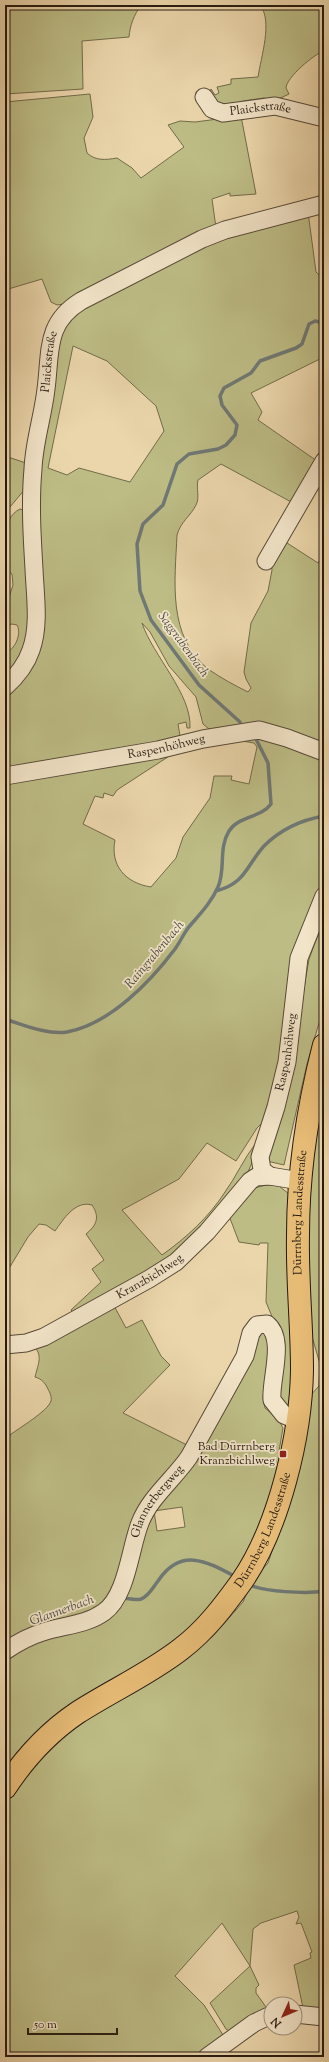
<svg xmlns="http://www.w3.org/2000/svg" width="329" height="2062" font-family="'Sorts Mill Goudy',serif">
	<rect width="100%" height="100%" fill="#ebd6ab"/>
	<filter id="stains"><feTurbulence type="fractalNoise" baseFrequency=".005" numOctaves="4"/><feColorMatrix values="0 0 0 0 .2 0 0 0 0 .09 0 0 0 0 .02 0 0 0 .5 -.17"/></filter>
	<radialGradient id="worn" r=".72"><stop offset=".6" stop-color="#630" stop-opacity="0"/><stop offset="1" stop-color="#630" stop-opacity=".3"/></radialGradient>
	<path fill="#bdbc85" stroke="#726b4a" fill-rule="evenodd" d="M5,5H141C134,15 130,25 129,37L82,41L83,89L5,94Z
		M260,5H324V51C314,54 286,78 286,88L289,94L274,101L264,98L243,101L224,110L209,96L211,89L215,95L219,93L217,87L231,84V79L258,77C261,57 273,21 260,5Z
		M90,94L93,117L84,138L87,153C96,161 105,160 117,158L132,168L141,178L184,147L168,125L180,121L195,122L241,116L256,194L230,196V193L212,199L216,228L64,304L57,305L51,302L42,279L5,290V102Z
		M308,212L316,272L324,279V357L251,393L262,412L258,420L317,461L295,504L221,464L198,480C196,488 200,498 196,505C190,517 181,521 177,535C175,581 167,636 208,669C221,678 234,685 248,692L251,688L246,679L244,672L251,623L268,591L272,570L271,560L284,541L318,563L324,551V750L282,740L324,761V884L300,939L282,1061L266,1119L257,1128L236,1161L207,1143L179,1179L122,1210L162,1255C186,1238 209,1217 225,1192C236,1177 244,1158 256,1143L253,1160L246,1177L188,1247L74,1314L71,1310L101,1282L92,1269L104,1260L86,1234C97,1225 100,1217 92,1205C75,1200 63,1220 55,1231L46,1225L39,1224L28,1237L5,1275V782L174,753L117,790L113,796L104,793L103,798L95,796L83,824L115,840C110,865 125,883 151,887L176,858L183,837L210,798L214,776H232L231,780L249,784L257,747L254,743L236,740L209,729L203,724L196,697L169,666L150,632L142,623C153,656 192,694 190,728H187L186,722L178,724L181,742L5,771V696L21,676L38,645L36,466L53,355L68,315L224,235ZM73,346L107,361L156,406L164,431L130,482L79,468L67,475L48,468Z
		M5,456L29,464L25,489L5,513Z
		M20,509L23,510L31,589L27,648L5,681V653C15,650 22,634 17,625L12,624L5,626V609L13,585L12,574L5,569C5,549 0,519 20,509Z
		M324,919V1006L307,1064L284,1165L267,1161L302,1000L309,959Z
		M324,1071V2014L303,2008L294,1965L311,1958L310,1953L312,1952L301,1923L296,1924L299,1917L297,1911L261,1923L253,1929L250,1966L259,1985L256,1988V1993L266,2007H270L230,2032L226,2029L210,2003L250,1966L222,1923L175,1976L204,2005L223,2035V2038L200,2057H5V1800L10,1791L58,1737L213,1636L243,1602L252,1581L268,1563L277,1536L308,1398L319,1386L320,1364L308,1323L307,1168Z
		M270,1184L279,1186L289,1194L295,1325L290,1408L279,1402L278,1331L266,1302L268,1243H260L259,1245L239,1242L228,1213L254,1188Z
		M112,1302L126,1328L142,1320L161,1356L170,1365L123,1413L191,1447C184,1457 178,1469 170,1479C151,1503 137,1512 130,1545H136L150,1510L178,1479L194,1456L248,1358L257,1333L260,1330L267,1333L272,1341V1350L269,1372L263,1397L265,1408L278,1419L283,1428L279,1451V1475L277,1489L268,1514L235,1578L204,1620L190,1633L165,1655L89,1699L53,1724L28,1748L5,1777V1655L32,1640L98,1619L114,1607L108,1602C102,1621 53,1626 36,1632C25,1635 15,1641 5,1647V1437L10,1435C19,1428 48,1411 51,1401C52,1397 50,1393 48,1389C45,1383 42,1379 35,1377C38,1364 44,1354 32,1345L48,1340ZM182,1507L185,1527L157,1531L154,1511Z"/>
	<g fill="none" stroke-linecap="round" stroke-linejoin="round">
		<path stroke="#6f7874" stroke-width="3.5" d="M240,722L199,685L151,620L140,591L137,544L143,524L163,505L177,464L189,454L218,449L226,445L235,435L237,425L222,405L220,396L224,388L251,373L260,361L296,348L302,344L309,324L315,321L324,323
			M216,891C246,883 246,866 264,846C281,829 301,820 324,816
			M5,1019C24,1025 47,1035 67,1032C110,1024 150,982 175,949C180,942 183,935 188,928C199,915 211,903 218,887C226,869 218,849 229,831C238,816 261,818 271,804L268,763L256,739
			M248,1584C263,1592 307,1594 324,1591
			M122,1598C128,1598 135,1601 141,1599C149,1596 153,1587 158,1581C181,1547 206,1561 236,1577"/>
		<defs>
			<g id="minor">
				<path id="s1" d="M204,97L212,109L223,113L275,106L324,118"/>
				<path d="M266,561L324,461"/>
				<path id="s2" d="M5,687C16,677 26,665 31,650C40,625 35,595 34,569C32,536 30,502 33,469C34,442 43,416 46,389C51,351 45,323 81,301L202,239L225,230L324,204"/>
				<path id="s3" d="M5,776L158,750L203,739L259,730L287,738L324,752"/>
				<path id="s4" d="M300,1181L270,1176L262,1170L260,1157L276,1107L287,1062L299,958L324,896"/>
				<path id="s5" d="M5,1345L26,1343L44,1337L149,1279L176,1262L207,1232L250,1181L256,1177L270,1176"/>
				<path id="s6" d="M5,1651C17,1643 30,1636 43,1632C64,1625 86,1625 104,1612C127,1596 130,1548 140,1523C150,1497 174,1479 189,1457L245,1356L251,1333L257,1325L267,1324C286,1339 270,1380 272,1400L284,1415L296,1420"/>
				<path d="M295,2014L324,2017"/>
				<path d="M207,2057L254,2023L271,2015"/>
			</g>
			<g id="major">
				<path id="s7" d="M5,1788C24,1759 49,1732 77,1713C111,1691 149,1674 181,1649C206,1630 224,1606 242,1581C279,1527 301,1435 302,1370C302,1325 297,1280 298,1235C298,1171 308,1107 324,1045"/>
			</g>
		</defs>
		<use href="#minor" stroke="#574937" stroke-width="19"/>
		<use href="#major" stroke="#261a10" stroke-width="24"/>
		<use href="#minor" stroke="#f2e4c8" stroke-width="17"/>
		<use href="#major" stroke="#e6bb76" stroke-width="22"/>
	</g>
	<rect fill="#8f2418" stroke="#f2e4c8" stroke-width="1.5" x="279" y="1450" width="8" height="8" rx="2"/>
	<g text-anchor="middle" dominant-baseline="central" stroke-width="3.5" stroke-linejoin="round" paint-order="stroke">
		<g font-size="12" fill="#261a10" stroke="#f2e4c8">
			<text stroke="none"><textPath href="#s1" startOffset="64">Plaickstraße</textPath></text>
			<text stroke="none"><textPath href="#s2" startOffset="336">Plaickstraße</textPath></text>
			<text stroke="none"><textPath href="#s3" startOffset="164">Raspenhöhweg</textPath></text>
			<text stroke="none"><textPath href="#s4" startOffset="162">Raspenhöhweg</textPath></text>
			<text stroke="none"><textPath href="#s7" startOffset="698">Dürrnberg Landesstraße</textPath></text>
			<text stroke="none"><textPath href="#s5" startOffset="162">Kranzbichlweg</textPath></text>
			<text stroke="none"><textPath href="#s6" startOffset="232">Glannerbergweg</textPath></text>
			<text stroke="none"><textPath href="#s7" startOffset="374">Dürrnberg Landesstraße</textPath></text>
		</g>
		<g font-size="12" fill="#261a10" stroke="#f2e4c8" text-anchor="end">
			<text x="275" y="1447">Bad Dürrnberg<tspan x="275" dy="14">Kranzbichlweg</tspan></text>
		</g>
		<g font-size="13" font-style="italic" fill="#4a4942" stroke="#f2e4c8">
			<text transform="translate(183 645) rotate(54)">Saggrabenbach</text>
			<text transform="translate(155 955) rotate(-50)">Raingrabenbach</text>
			<text transform="translate(62 1611) rotate(-20)">Glannerbach</text>
		</g>
	</g>
	<rect width="329" height="2062" fill="none" stroke="#ebd6ab" stroke-width="20"/>
	<rect x="6" y="6" width="317" height="2050" fill="none" stroke="#261a10" stroke-width="2"/>
	<rect x="10" y="10" width="309" height="2042" fill="none" stroke="#261a10"/>
	<g transform="translate(283 2016) rotate(226)"><circle r="19" fill="#f2e4c8" stroke="#a0937e"/>
	<path d="M0-3L7 15L0 10L-7 15Z" fill="#8f2418"/>
	<text y="-6" font-size="11" font-weight="bold" text-anchor="middle" fill="#261a10">N</text>
	</g>
	<path d="M28 2028v6h89v-6" fill="none" stroke="#261a10" stroke-width="2"/>
	<text x="34" y="2028" font-size="12" fill="#261a10" stroke="#f2e4c8" stroke-width="3" paint-order="stroke">50 m</text>
	<rect width="100%" height="100%" filter="url(#stains)"/>
	<rect width="100%" height="100%" fill="url(#worn)"/>
</svg>
